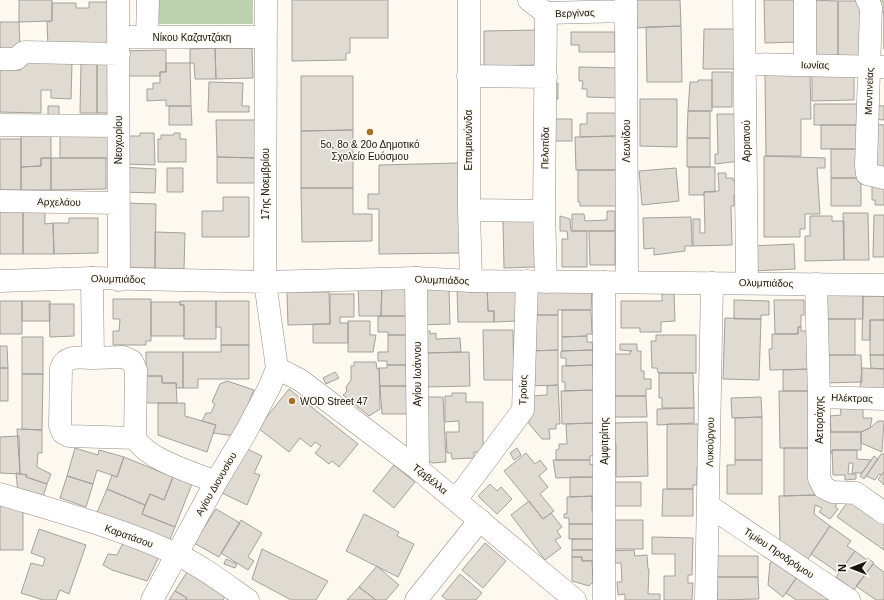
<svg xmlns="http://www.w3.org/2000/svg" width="884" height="600" font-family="Arial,sans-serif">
	<rect width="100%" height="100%" fill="#fdf8f0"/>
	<path fill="#bdd1af" d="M159,0H253V24H158Z"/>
	<path fill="#dfdad2" stroke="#a5a099" d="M19,0H52V21L19,22Z
		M292,0H388V38H350V53H346V60L292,61Z
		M636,0H680L681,26L637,28Z
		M764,0H796L798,42L765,43Z
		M811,0L838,1V57L809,56Z
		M838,1H864V57H838Z
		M877,1H884V49V12H877Z
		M89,2H109L110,46L48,47L47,22L52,21V3H76V8H89Z
		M0,22H19L20,50H0Z
		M681,26L682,82H647L646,27Z
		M704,29H735V69H703Z
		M541,30L542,65L484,66V31Z
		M571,32H615V52H579V45H571Z
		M215,48H252L253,78L216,79Z
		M215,48L216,79H195L194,63H190V49Z
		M166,50V72H160V76H121V51Z
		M20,62L72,63L71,99L51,98V90H41V113L0,112V69L20,70Z
		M166,63H190L191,106H166V100L147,101V89H153V83H160V72H166Z
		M81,64H97V113H80Z
		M97,64H110L109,113H97Z
		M579,67L622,68L621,98L587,97V89H582L583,81H579Z
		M712,72H732V107H712Z
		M854,74V100L812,101V75Z
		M765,75H810L811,119H801V156H766Z
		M301,76H353V130L301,131Z
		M698,80H712V111H688L690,82H698Z
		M209,82L243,83L242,106H249V112H208Z
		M552,83H558V99H552Z
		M640,99H677V147L640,146Z
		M814,104H863L862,125H814Z
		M872,105L884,106V120L872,119Z
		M48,106H59V118H48Z
		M169,106H191L192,125H169Z
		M688,111H710V138H687Z
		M587,113H617L616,136L580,137V124H587Z
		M717,114H741V161L715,164V154H718Z
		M552,119H572V141H552Z
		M216,120H257V158L217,157Z
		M872,124L884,125V169L871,168Z
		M821,125H862L863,149H821Z
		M353,130V188H301V131Z
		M51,132V158H41V166L21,167V133Z
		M60,133H113V158H60Z
		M140,133H154L155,165L123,164L120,136H140Z
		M174,133H180V139H186V162H158V139H161V135H174Z
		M616,136L617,170H576L575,137Z
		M687,138H710V167H687Z
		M0,139H21V190H0Z
		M831,149H860L861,178H831Z
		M764,156L825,158V168H817L820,214H805V229H800V237H764Z
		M217,157L257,158L258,183H217Z
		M41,158H51V190H21V167L41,166Z
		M51,158H106V189L51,190Z
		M458,163L460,253L379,254V209H368V194H379V165Z
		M122,167L156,169L155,193L121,192Z
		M689,167H715V192H704V195H689Z
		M167,168H183V192H167Z
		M676,168L679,201L642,205L639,171Z
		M578,170H617V206H580V202H578Z
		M718,173H726V178H733V181H741L742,195H734V206H731L732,245L693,246V219H700V233H705L704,192L719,191Z
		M831,178H861V206H831Z
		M872,183H884V205H875V200H872Z
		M301,188H353V214H372V241L302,242Z
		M223,197H249V237H202V211H223Z
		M125,203L156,204L155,268H123Z
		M0,205L23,211V254H0Z
		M45,210V224L53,223L54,254H23V211Z
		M607,211H615V231H572V214H584L585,221L607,220Z
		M843,213H868L869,260H844Z
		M874,215H884V257H873Z
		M560,216L570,219L571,231H587V267H562V239H568L567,231H560Z
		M810,216H832V221H844V260L805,261V236H810Z
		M691,217L692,244L693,246H685V251L654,255V248L644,249L643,218Z
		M69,218H98V253L54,254L53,223H69Z
		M503,221H535V267L504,268Z
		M589,231H615V265H590Z
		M155,232L185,233L184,269L155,268Z
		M794,244L795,269L753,271L752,246Z
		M358,283L382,284L381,316H359Z
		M382,284H411L409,316H381Z
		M592,285L591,310H558V315H531L530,287Z
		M487,286H517V321L494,322V311H488Z
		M487,286L488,311H494V322H458L457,287Z
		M449,288L450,324L418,325L425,289Z
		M287,292H329L330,324L288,325Z
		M674,293L675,321L661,322V332H640V328H621V301H662V294Z
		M823,293H863V319H823Z
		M330,294H354V317H340V323H348V343H313V324H330Z
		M863,296H884V320H870V340H862Z
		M113,299H151V341H146V345H113V331H119L120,319H113Z
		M734,300L769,301V315H761V319H734Z
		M774,300H804V315H801V327H798V334H775Z
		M0,301H22V334H0Z
		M22,301H50V321H22Z
		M180,301H216V339H184V305H180Z
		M216,301H249V345H221V327H216Z
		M151,302H180V305H184V336H151Z
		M49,304H74V336L50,337Z
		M562,310H591L592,334H587V336L562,337Z
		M531,315H558V350L531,351Z
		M378,316H409V335H388V332H378Z
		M725,318L761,319L759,380L723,379Z
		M823,319H855V355H824Z
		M870,320H884V355H870Z
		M348,321H370V335H376L373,352H348Z
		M798,327H801V331H809L812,369L770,370L769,349H772V334H798Z
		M483,330H513L514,380H484Z
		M419,331H430V334L436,333V339L460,338L461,352L425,353Z
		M388,335H411L409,365H387V361H378V352H388Z
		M656,335H696V373H658L657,368H652L651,341H656Z
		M587,336V342H592L593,350L562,351V337Z
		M22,337H43V374H22Z
		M620,344H637V351H641V371H644V379H651V389H646V396H611V354H630V351H632L620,350Z
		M221,345H249V379H198V388H183V352H221Z
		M0,346H7L8,368H0Z
		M558,350V385L529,386L528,351Z
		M593,350V365L566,366V358H561V351Z
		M146,352H183V388H177L176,383H162V376H146Z
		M469,352L470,386L426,387L425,353Z
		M824,355H861L862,382L824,383Z
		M870,355H884V369L871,368Z
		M354,362H376L377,369L379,368L380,409L369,416L343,395L347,391L346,387L351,380V366H354Z
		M387,365H409V386H380L379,368H387Z
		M593,365L594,390L565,391V382H562V366Z
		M0,368H8V401H0Z
		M862,368L884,369V390L860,389Z
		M812,369L810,391H783V370Z
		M335,372L339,378L326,384L323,378Z
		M659,373H693L694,408H662V398H659Z
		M22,374H43L42,430L22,429Z
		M146,376H162V383H176L177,403H146Z
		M227,381L254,390L235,436L213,433L216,425L202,421L206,413H211L215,404L212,402L220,384Z
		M558,385L560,424H556V429H549L550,439H542L529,424V396L547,395V386Z
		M380,386H408L407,414H382Z
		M289,389L358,444L339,467L332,461L329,464L315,453L321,446L315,442L311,447L300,438L289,452L258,428Z
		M594,390L595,423L562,424L561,391Z
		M779,391H813L811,448H780Z
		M452,393H466V402H483V452H474V458L452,459L451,453H447L446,432H459V421L445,422V396H452Z
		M611,396H646L647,417H611Z
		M420,397H443L446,462L432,463L422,457Z
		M761,397L762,417L732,418L731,398Z
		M863,402V418H872L870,428L861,432H831L830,416L841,415L840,403Z
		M158,403H185V416L216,425L207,452L158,435Z
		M694,408V423L657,425V409Z
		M762,417V460H735V418Z
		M878,421H884L882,452L861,443V432L870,428Z
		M647,422L648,476L616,477V444H612L615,423Z
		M595,423L596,455L590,456V460H556V450L559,449V444H567L566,424Z
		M667,424H700V466H697V485H693V489H667Z
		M17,429L42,430V453H38L37,467L51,474L47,484L26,477L27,475L20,474Z
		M822,432H861V450H832V453H822Z
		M19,436L20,474L0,473V437Z
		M243,447L262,456L254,473L260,475L247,505L222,493Z
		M75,448L98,455L99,450L124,457L117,477L97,470L93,484L67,476Z
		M517,448L521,455L514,460L510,453Z
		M784,448H811L815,454V495L784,496Z
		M832,450H857V459L871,460L862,473H852L853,463H849L848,474H856V479L845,480V475H833Z
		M526,453L535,464L540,460L547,469L539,476L548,487L540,494L554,511L543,519L504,471Z
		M881,454H884V472L881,475L879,474L875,480L866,476Z
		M874,456L878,459L864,479L860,476Z
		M124,457L173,477L164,500L150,494L145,505L107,489L112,475L117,477Z
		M553,460H590V465L595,464V477L556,478Z
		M735,460H762V494H727V465H735Z
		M394,465L415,482L394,508L373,491Z
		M884,472V485L878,479Z
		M16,473L27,475L26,477L47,484L41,503L18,493Z
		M67,476L93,484L86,507L60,498Z
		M173,477L192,484L175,527L142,514L150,494L164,500Z
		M570,477H597V496L570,497Z
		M612,482H641V506H612Z
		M490,484L497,491L501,487L512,499L497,514L478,496Z
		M107,489L145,505L142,514L175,527L168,544L96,515Z
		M663,489H693V516H662Z
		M853,494L884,515V550L837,517Z
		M815,495L829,498L837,503L835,507L838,509L830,519L819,512L822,508L815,505L814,514L830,526L808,559L780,543L779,496Z
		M592,496V511H595L596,524H569V518H564V514H567V497Z
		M529,501L543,519L551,513L562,527L557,531L561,537L555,540L561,548L545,560L511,515Z
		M0,505H23V550H0Z
		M216,509L240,523L219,557L194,543Z
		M364,514L399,532L397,536L414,544L398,577L346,551Z
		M241,520L262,533L248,557L254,561L248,570L221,553Z
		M612,520H643V549H612Z
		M569,524H596V539H569Z
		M830,526L851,541L847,546L855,551L839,573L811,554Z
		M39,529L86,545L69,594L60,590L56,600H43L21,593L31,563L43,566L45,558L31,553Z
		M652,537L693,538L692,575H688V583H693L692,600H664V576H675V554H652Z
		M572,539H596V550H572Z
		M123,543L160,555L147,581L112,570L103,565L108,554L117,555Z
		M485,543L506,561L483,588L462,570Z
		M262,549L328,581L316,600H291L252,579Z
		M572,550H596V560L582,561V557H572Z
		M634,550L635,556L647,555L648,569H649L648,594H660V600H625V594L618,595L617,582H622L621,563H610L609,551Z
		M855,551L867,560L868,558L874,563L854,590L836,577Z
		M717,556H758V577H717Z
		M572,557H582V561H592L593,582L589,586L572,581Z
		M226,559L237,564L235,568L224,564Z
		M775,560L799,574L783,597L768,585L770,563Z
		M873,564L884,572V600H876L856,586Z
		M377,566L399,585L386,600H376L359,587Z
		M187,572L225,596L223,600H186L187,598L175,591Z
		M460,574L482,593L476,600H447L442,596Z
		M799,574L838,600H796L786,593Z
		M717,577H758L759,599L717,600Z
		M359,587L376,600H347Z
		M175,591L187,598L186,600H169Z"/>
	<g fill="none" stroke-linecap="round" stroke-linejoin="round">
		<defs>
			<path id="street" d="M118,0L119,280
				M469,0V210L471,281
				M529,0L546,13L626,11
				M626,0L627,282
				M744,0L747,282
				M867,0L871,7L866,166L867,174L884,178
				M119,37H265
				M147,37L148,0
				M0,59H16L24,52L119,54
				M746,64L884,67
				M805,65V0
				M468,76L546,77
				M0,125L118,126
				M0,201L118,203
				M469,210L544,211
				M92,278L93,358C81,358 66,354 61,368L60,426L63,433L69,436L135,438L136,370L132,361L123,357L93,358
				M416,278L418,469
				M546,282L544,211L546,13
				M604,282V600
				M816,284L819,397V478L824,488L833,492L856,493L884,513
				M819,397L884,399
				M135,438C148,460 191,472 216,482
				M0,494C59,512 120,528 176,554C202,566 225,584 248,600
				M456,500L523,410L527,281
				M709,506L849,600
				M416,600L480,520
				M706,600L712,283"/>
			<path id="secondary" d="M0,281L92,278L265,282L416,278L471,281L884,285
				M277,368L300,380L418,469L575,600
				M152,600L216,482L247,430L270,386L277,368L265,282L266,0"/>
		</defs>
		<use href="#street" stroke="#938e87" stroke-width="23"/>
		<use href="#secondary" stroke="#938e87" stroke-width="23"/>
		<use href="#street" stroke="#fff" stroke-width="22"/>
		<use href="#secondary" stroke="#fff" stroke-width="22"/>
	</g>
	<g fill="#a57029" stroke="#fdf8f0" stroke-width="1.5">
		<circle cx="370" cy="132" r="4"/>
		<circle cx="292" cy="401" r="4"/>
	</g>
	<g text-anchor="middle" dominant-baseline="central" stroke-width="3" stroke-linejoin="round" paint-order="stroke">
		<g font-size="10" fill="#161411" stroke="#fdf8f0">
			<text transform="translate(575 13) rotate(-2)">Βεργίνας</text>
			<text x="192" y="37">Νίκου Καζαντζάκη</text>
			<text transform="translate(815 65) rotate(1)">Ιωνίας</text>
			<text transform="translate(869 91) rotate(-88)">Μαντινείας</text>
			<text transform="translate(118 140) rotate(-90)">Νεοχωρίου</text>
			<text transform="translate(468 140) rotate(-90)">Επαμεινώνδα</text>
			<text transform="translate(626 141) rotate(-90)">Λεωνίδου</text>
			<text transform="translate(746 141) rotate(-90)">Αρριανού</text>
			<text transform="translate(545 148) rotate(-89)">Πελοπίδα</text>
			<text transform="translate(265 184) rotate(-90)">17ης Νοεμβρίου</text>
			<text transform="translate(59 202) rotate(1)">Αρχελάου</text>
			<text transform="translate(118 279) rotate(1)">Ολυμπιάδος</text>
			<text transform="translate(442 280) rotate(2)">Ολυμπιάδος</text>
			<text transform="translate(766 283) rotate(1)">Ολυμπιάδος</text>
			<text transform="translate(417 374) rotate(-90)">Αγίου Ιωάννου</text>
			<text transform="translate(523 390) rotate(-88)">Τροίας</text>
			<text transform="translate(852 398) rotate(2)">Ηλέκτρας</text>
			<text transform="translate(819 420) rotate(-90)">Αετοράχης</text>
			<text transform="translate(604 441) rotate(-90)">Αμφιτρίτης</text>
			<text transform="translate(710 442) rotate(-89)">Λυκούργου</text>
			<text transform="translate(430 479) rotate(39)">Τζαβέλλα</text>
			<text transform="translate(216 484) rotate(-60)">Αγίου Διονυσίου</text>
			<text transform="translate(129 536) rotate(20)">Καρατάσου</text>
			<text transform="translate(779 553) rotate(34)">Τιμίου Προδρόμου</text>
		</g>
		<g font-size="10" fill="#161411" stroke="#fdf8f0">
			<text x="370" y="144">5ο, 8ο &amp; 20ο Δημοτικό<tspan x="370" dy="12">Σχολείο Ευόσμου</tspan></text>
			<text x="300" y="401" text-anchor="start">WOD Street 47</text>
		</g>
	</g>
	<g transform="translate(852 568) rotate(270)" stroke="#fdf8f0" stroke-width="3" paint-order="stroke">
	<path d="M0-3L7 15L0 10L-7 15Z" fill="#161411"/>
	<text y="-6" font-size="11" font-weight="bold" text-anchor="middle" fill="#161411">N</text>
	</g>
</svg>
